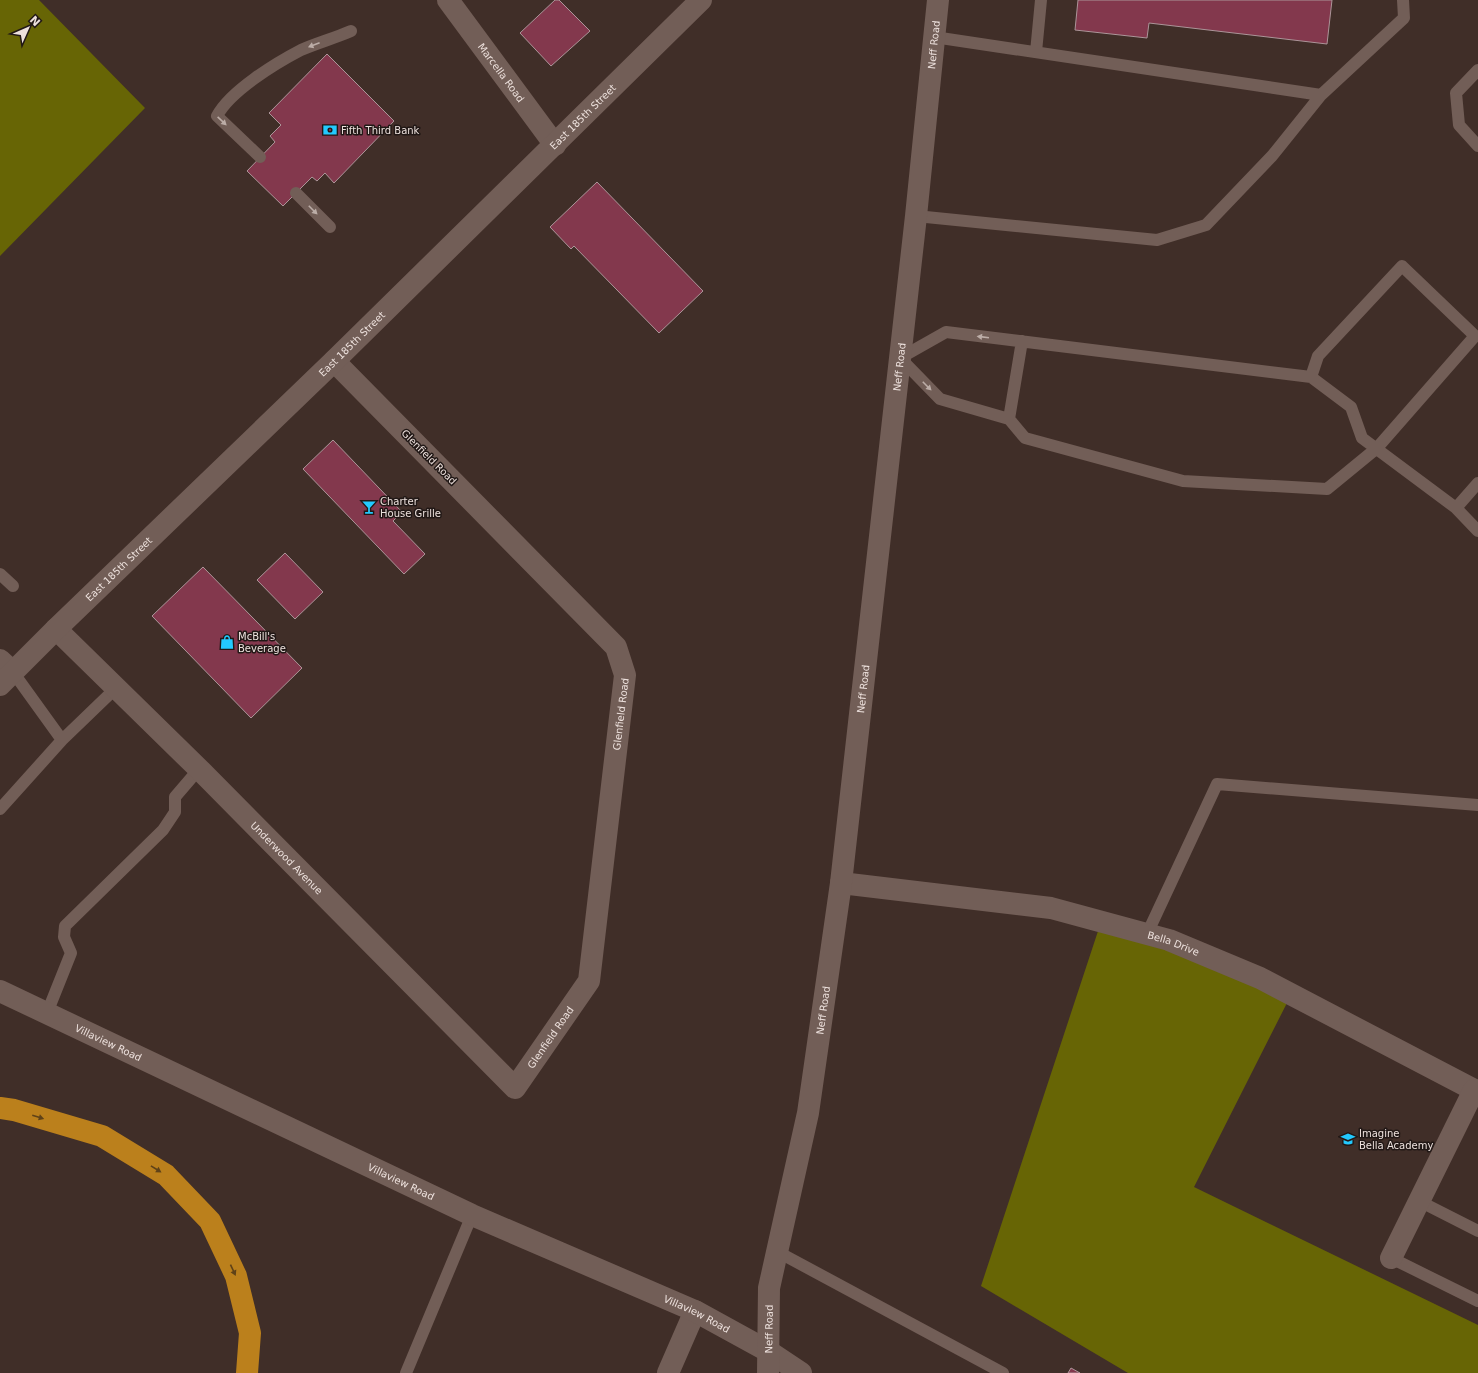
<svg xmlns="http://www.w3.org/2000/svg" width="1478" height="1373" font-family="'DejaVu Sans',sans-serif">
	<rect width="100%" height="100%" fill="#402e28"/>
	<path fill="#676505" d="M0,0H39L145,108L0,256Z
		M1101,922L1291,995L1194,1187L1478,1325V1373H1128L981,1286Z"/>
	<path fill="#83384d" stroke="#ac9599" d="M555,0H559L590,31L551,66L520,33Z
		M1078,0H1332L1327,44L1149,23L1147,38L1075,30Z
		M327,54L394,121L334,183L325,173L317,181L312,177L283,206L247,171L275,142L270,136L281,125L269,113Z
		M597,182L703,291L659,333L574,246L571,249L550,227Z
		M333,440L402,512L393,521L425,554L404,574L303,469Z
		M285,553L323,592L295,619L257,580Z
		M203,567L302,668L251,718L152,616Z
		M1071,1368L1080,1373H1068Z"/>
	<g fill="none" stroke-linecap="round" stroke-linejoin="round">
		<path stroke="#725e57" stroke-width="12" d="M1036,52L1041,0
			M1478,70L1456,93L1459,125L1478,146
			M1321,95L1404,18L1403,0
			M260,157L217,116C230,91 276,63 301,50C317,43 335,38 351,31
			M296,193L330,227
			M916,216L1157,240L1206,225L1272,156L1321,95L934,37
			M1311,377L1318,356L1402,266L1475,336L1377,448L1327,489L1183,481L1025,438L1009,419L940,399L900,358L946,332L1311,377L1351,407L1362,438L1456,508
			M1009,419L1022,341
			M1478,483L1456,508L1478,531
			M0,574L13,586
			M62,740L116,688
			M0,809L62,740L13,672
			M1147,934L1217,784L1478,805
			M47,1013L71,953L64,937L65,926L163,830L175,812V797L199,769
			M1419,1201L1478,1231
			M778,1252L1003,1373
			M1391,1258L1478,1301
			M406,1373L472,1215"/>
		<g stroke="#725e57" stroke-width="22">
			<path id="s1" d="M448,0L555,145"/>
			<path id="s2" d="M56,629L199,769L515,1088L589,981L625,675L616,647L334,361"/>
			<path d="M0,660L13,672"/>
			<path id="s3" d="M841,883L1051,908L1169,940L1260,978L1478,1092"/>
			<path d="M1391,1258L1474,1090"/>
			<path d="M668,1373L695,1311"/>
		</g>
		<g stroke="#725e57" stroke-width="22">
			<path id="s4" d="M0,685L56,629L334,361L701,0"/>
			<path id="s5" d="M0,991L472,1215L695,1311L768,1351L801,1373"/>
			<path id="s6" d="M768,1373L769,1288L808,1113L841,883L916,216L938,0"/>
		</g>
		<path stroke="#bb801c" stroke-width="22" d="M0,1108L14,1110L102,1136L166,1175L210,1221L236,1276L250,1333L247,1373"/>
	</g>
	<defs><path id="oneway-solid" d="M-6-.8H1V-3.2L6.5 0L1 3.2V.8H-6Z"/></defs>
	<g fill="#bcada7">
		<use href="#oneway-solid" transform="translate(314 45) rotate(159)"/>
		<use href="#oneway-solid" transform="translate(222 121) rotate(43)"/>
		<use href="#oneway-solid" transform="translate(313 210) rotate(45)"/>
		<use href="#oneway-solid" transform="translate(983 337) rotate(-173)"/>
		<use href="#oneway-solid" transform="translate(927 386) rotate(45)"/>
	</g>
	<g fill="#5f4218">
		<use href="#oneway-solid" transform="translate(38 1117) rotate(17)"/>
		<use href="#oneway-solid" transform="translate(156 1169) rotate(32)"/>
		<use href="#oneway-solid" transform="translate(233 1270) rotate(65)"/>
	</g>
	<defs>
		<symbol id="bank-bare" viewBox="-9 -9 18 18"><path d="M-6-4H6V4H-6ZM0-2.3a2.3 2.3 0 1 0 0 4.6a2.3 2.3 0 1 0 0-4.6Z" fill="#23c9fe" stroke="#211816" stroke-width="2.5" paint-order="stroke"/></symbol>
		<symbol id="bar-bare" viewBox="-9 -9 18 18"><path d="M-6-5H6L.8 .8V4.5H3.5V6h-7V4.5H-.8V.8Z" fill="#23c9fe" stroke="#211816" stroke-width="2.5" paint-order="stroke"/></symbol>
		<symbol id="shop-bare" viewBox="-9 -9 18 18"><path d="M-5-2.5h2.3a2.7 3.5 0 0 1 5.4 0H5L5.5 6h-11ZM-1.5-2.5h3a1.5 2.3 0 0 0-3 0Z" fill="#23c9fe" stroke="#211816" stroke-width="2.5" paint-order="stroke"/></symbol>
		<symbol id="school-bare" viewBox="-9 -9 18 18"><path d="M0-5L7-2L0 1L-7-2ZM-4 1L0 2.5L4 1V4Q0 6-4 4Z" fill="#23c9fe" stroke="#211816" stroke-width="2.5" paint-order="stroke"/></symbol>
	</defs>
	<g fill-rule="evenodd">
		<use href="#bank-bare" x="320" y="120" width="20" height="20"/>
		<use href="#bar-bare" x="359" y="497" width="20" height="20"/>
		<use href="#shop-bare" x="217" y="632" width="20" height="20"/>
		<use href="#school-bare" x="1338" y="1129" width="20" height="20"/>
	</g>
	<g text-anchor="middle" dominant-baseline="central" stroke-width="3" stroke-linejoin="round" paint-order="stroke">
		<g font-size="10" fill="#ede1dd" stroke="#211816">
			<text stroke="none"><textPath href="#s6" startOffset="1340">Neff Road</textPath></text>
			<text stroke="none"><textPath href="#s1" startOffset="90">Marcella Road</textPath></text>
			<text stroke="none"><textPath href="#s4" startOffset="814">East 185th Street</textPath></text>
			<text stroke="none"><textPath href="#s4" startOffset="490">East 185th Street</textPath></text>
			<text stroke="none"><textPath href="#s6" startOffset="1016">Neff Road</textPath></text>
			<text transform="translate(429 457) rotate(45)">Glenfield Road</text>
			<text stroke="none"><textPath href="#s4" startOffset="166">East 185th Street</textPath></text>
			<text stroke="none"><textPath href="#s6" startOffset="692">Neff Road</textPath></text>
			<text stroke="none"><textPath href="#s2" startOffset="1048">Glenfield Road</textPath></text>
			<text stroke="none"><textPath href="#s2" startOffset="325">Underwood Avenue</textPath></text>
			<text stroke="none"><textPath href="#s3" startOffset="339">Bella Drive</textPath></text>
			<text stroke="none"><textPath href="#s6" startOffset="368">Neff Road</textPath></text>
			<text stroke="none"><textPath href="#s2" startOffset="711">Glenfield Road</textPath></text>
			<text stroke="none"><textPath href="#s5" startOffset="120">Villaview Road</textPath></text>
			<text stroke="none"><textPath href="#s5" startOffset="444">Villaview Road</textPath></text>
			<text stroke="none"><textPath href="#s5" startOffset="768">Villaview Road</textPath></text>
			<text stroke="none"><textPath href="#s6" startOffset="44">Neff Road</textPath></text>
		</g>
		<g font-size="10" fill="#ede1dd" stroke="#211816" text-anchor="start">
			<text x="341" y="130">Fifth Third Bank</text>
			<text x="380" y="501">Charter<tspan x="380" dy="12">House Grille</tspan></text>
			<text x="238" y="636">McBill's<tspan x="238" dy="12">Beverage</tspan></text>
			<text x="1359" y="1133">Imagine<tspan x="1359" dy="12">Bella Academy</tspan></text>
		</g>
	</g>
	<g transform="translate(28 28) rotate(45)" stroke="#211816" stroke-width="3" paint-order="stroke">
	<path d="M0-3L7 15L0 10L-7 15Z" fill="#ede1dd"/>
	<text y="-6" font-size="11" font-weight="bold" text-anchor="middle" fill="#ede1dd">N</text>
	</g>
</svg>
